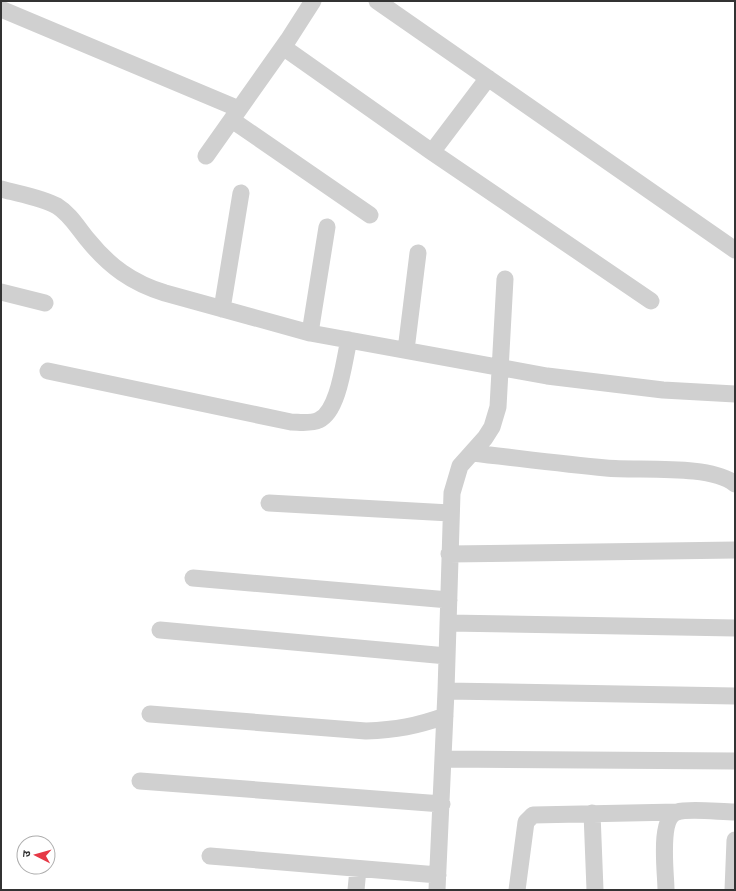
<svg xmlns="http://www.w3.org/2000/svg" width="736" height="891" font-family="'Nunito Sans','Noto Sans Devanagari',sans-serif">
	<rect width="100%" height="100%" fill="#fff"/>
	<g fill="none" stroke-linecap="round" stroke-linejoin="round">
		<path stroke="#d0d0d0" stroke-width="17" d="M377,1L735,250
			M1,9L239,109
			M283,47L432,152L651,301
			M232,120L370,215
			M432,152L488,78
			M206,156L288,40L313,1
			M1,189C19,194 41,197 57,206C70,214 78,228 88,240C109,266 132,283 165,293L310,333L547,376L663,390L735,394
			M1,292L45,303
			M222,309L241,193
			M310,333L327,227
			M406,350L418,253
			M48,371L291,422C299,422 311,424 319,420C339,411 344,360 349,340
			M472,453C517,458 561,464 606,468C639,471 711,464 735,484
			M269,503L450,513
			M449,554L735,550
			M193,578L449,600
			M448,623L735,628
			M160,630L447,656
			M446,691L735,696
			M150,714L366,731C396,730 417,726 445,716
			M443,759L735,761
			M140,781L442,804
			M592,813L595,890
			M210,856L438,875
			M356,890L358,869
			M437,890L446,691L452,493L460,466L485,438L492,427L498,407L505,279
			M517,890L526,822L533,815L677,812
			M666,890C666,873 658,818 677,812C689,808 720,812 735,812
			M733,890L735,840"/>
	</g>
	<rect width="736" height="891" fill="none" stroke="#333333" stroke-width="4"/>
	<g transform="translate(36 855) rotate(276)"><circle r="19" fill="#ffffff" stroke="#adadad"/>
	<path d="M0-3L7 15L0 10L-7 15Z" fill="#e63946"/>
	<text y="-6" font-size="11" font-weight="bold" text-anchor="middle" fill="#333333">उ</text>
	</g>
</svg>
